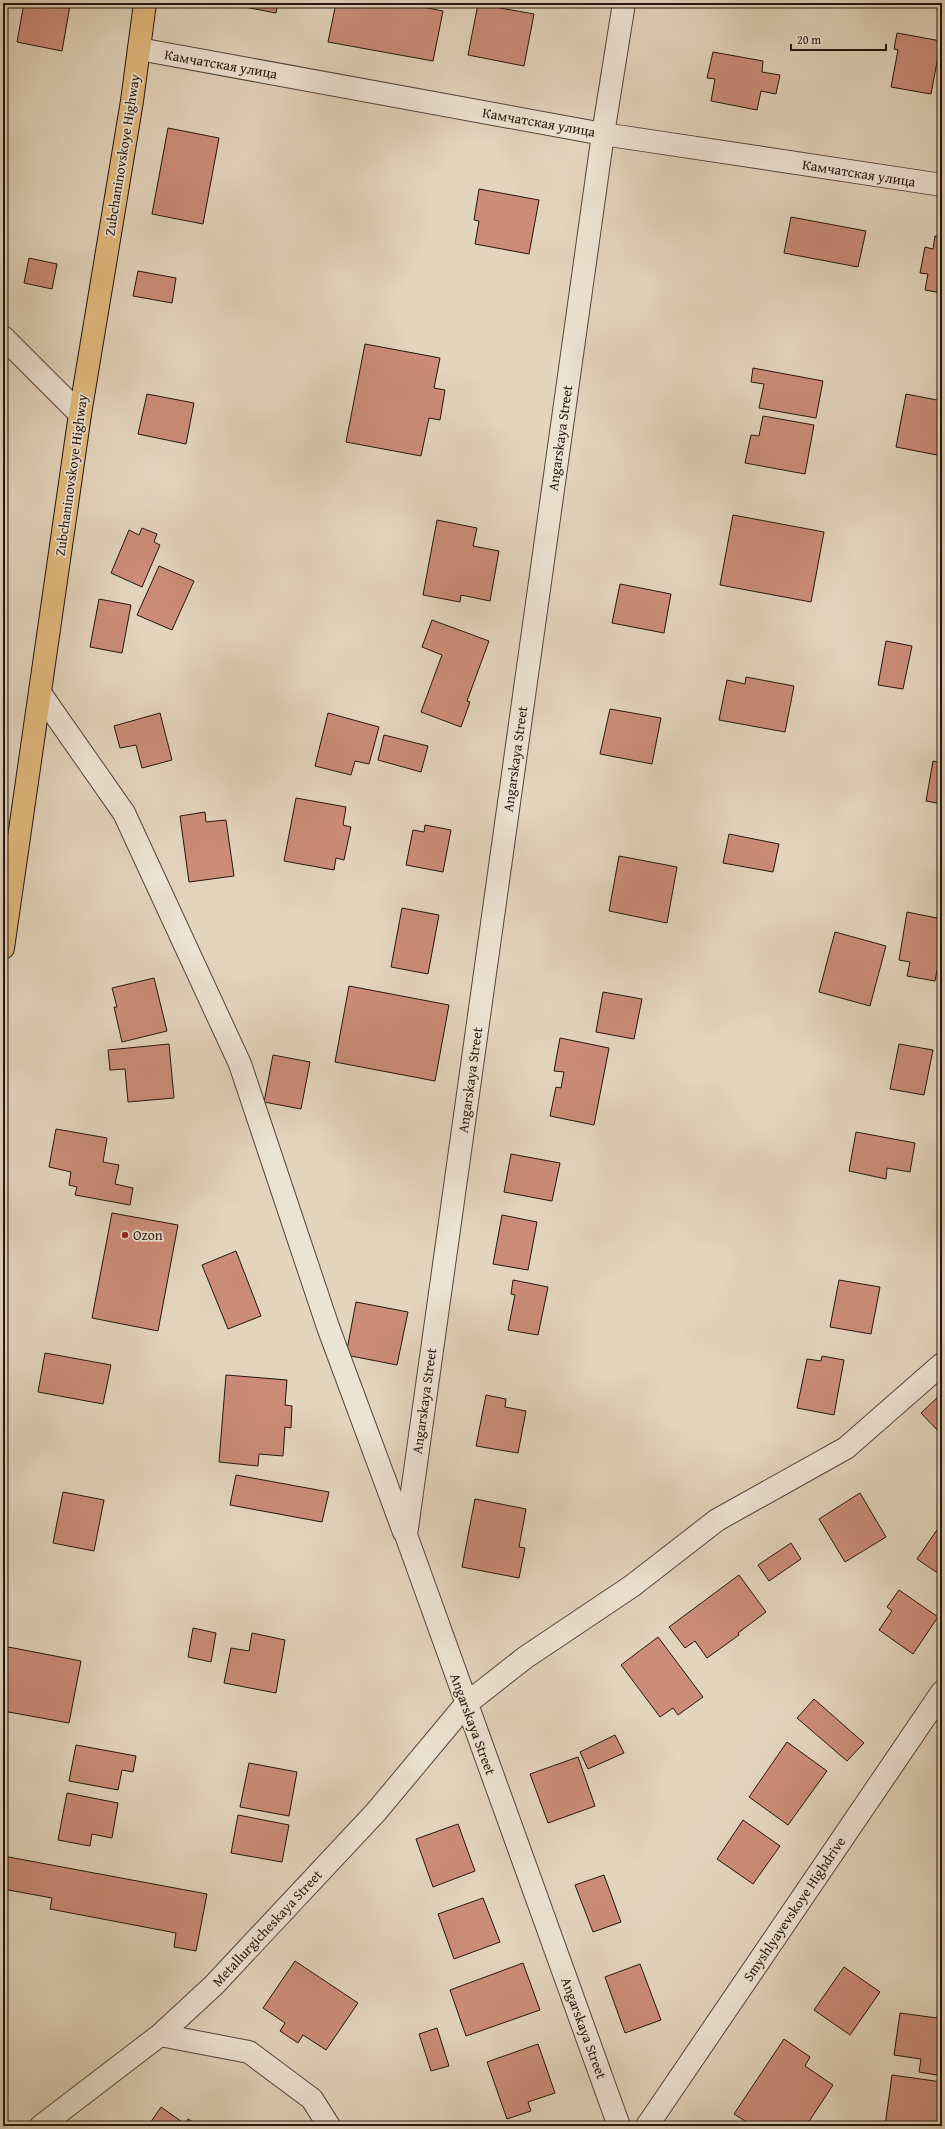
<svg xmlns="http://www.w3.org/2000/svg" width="945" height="2129" font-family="'Gentium Book Plus',serif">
	<rect width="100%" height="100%" fill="#e3d4bc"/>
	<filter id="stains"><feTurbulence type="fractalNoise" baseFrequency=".005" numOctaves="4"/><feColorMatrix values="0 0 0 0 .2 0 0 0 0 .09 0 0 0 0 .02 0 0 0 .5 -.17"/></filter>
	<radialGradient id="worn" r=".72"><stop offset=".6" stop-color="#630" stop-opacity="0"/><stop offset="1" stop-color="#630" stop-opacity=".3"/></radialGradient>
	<path fill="#cb8c79" stroke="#25150f" d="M24,3H59L70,5L62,51L17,42Z
		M224,3H278L276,13Z
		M336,3H402L443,11L433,61L328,42Z
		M478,4L534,14L524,66L468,55Z
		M897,33L941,41L931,94L891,87L898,50L894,49Z
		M713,52L763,61L762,72L780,75L776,94L761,91L757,110L711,101L715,79L707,78Z
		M168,128L219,138L203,224L152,214Z
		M479,189L539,200L529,254L475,244L479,221L474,220Z
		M791,217L866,231L858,267L784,253Z
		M935,236L942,237V293L925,290L928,274L920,273L925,247L933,249Z
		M29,258L57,264L52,289L24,283Z
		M138,271L176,278L172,303L133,296Z
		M365,344L440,358L434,388L445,390L440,420L429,418L421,456L346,442Z
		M753,368L823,381L816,418L759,408L764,384L751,382Z
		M147,394L194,403L186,444L138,434Z
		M906,394L942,401V456L896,447Z
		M763,416L814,425L805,474L745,463L751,435L759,436Z
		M733,515L824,532L811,602L720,585Z
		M437,520L477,528L473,546L499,551L490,601L461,595L460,602L423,595Z
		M142,528L157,534L154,542L160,545L142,587L111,573L129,530L139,535Z
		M159,566L194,581L172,630L137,615Z
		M620,584L671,594L664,633L612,623Z
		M99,599L131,605L122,653L90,647Z
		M432,620L489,641L467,701L470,702L461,727L421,712L442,655L422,647Z
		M886,641L912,646L903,689L878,685Z
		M746,677L794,686L785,732L719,720L727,680L745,684Z
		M610,709L661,718L652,764L600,754Z
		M160,713L172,760L142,768L136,745L120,748L114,726Z
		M328,713L379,727L369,764L355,761L351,775L315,766Z
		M384,735L428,746L421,772L378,760Z
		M933,761L942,763V804L926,801Z
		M296,798L346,807L343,825L351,827L344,860L336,858L334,870L284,861Z
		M205,812L206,822L226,820L234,876L189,882L180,816Z
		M425,825L451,830L443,872L406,865L413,830L424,832Z
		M729,834L779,844L773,872L723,863Z
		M619,856L677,867L667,923L609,911Z
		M402,908L439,915L428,974L391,967Z
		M907,912L942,919V944L935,981L907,976L910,962L899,960Z
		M835,932L886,946L870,1006L819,992Z
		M154,978L167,1031L122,1042L114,1007H117L112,988Z
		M349,986L449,1005L435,1081L335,1062Z
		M603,992L642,999L634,1039L596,1032Z
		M560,1038L609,1048L594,1125L550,1116L556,1087L561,1088L564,1072L554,1071Z
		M169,1044L174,1098L128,1102L125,1069L110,1070L108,1050Z
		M899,1044L933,1050L924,1095L890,1089Z
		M273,1055L310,1062L301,1109L264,1102Z
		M56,1129L107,1138L103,1162L119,1165L115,1184L133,1188L130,1205L75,1195L77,1187L69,1185L71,1172L49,1167Z
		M856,1132L915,1143L910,1172L887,1168L886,1179L849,1171Z
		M511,1154L560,1163L552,1201L504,1192Z
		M112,1213L178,1225L158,1331L92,1318Z
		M502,1215L537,1222L528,1270L493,1264Z
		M236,1251L261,1316L228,1329L202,1265Z
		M513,1280L548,1287L538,1335L508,1330L515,1295L511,1294Z
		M839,1280L880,1287L871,1334L830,1327Z
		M356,1302L408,1312L397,1365L346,1355Z
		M45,1353L111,1365L103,1404L38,1392Z
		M822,1356L844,1360L834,1415L797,1408L807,1359L821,1361Z
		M226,1375L287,1380L285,1405L292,1406L291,1428L285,1427L283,1456L259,1454L258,1466L219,1462Z
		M942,1393V1435L921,1413Z
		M486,1395L506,1399L505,1407L526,1411L518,1453L476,1446Z
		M236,1475L329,1492L322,1522L230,1505Z
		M63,1492L104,1500L94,1551L53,1543Z
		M860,1493L886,1537L845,1562L819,1519Z
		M475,1499L526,1509L519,1547L525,1548L519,1578L462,1567Z
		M941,1524L942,1525V1576L917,1559Z
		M791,1543L801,1559L769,1581L758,1565Z
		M739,1575L766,1612L738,1633L739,1635L707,1658L695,1641L685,1648L669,1627Z
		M899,1590L938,1617L913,1654L879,1630L892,1611L887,1607Z
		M193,1628L216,1633L211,1662L188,1657Z
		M252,1633L285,1640L276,1693L224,1683L231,1648L249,1651Z
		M658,1637L703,1697L678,1715L673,1708L660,1717L621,1665Z
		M3,1646L81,1661L69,1723L3,1711Z
		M814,1699L864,1743L847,1761L797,1718Z
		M615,1735L624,1753L588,1769L580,1752Z
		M787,1742L827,1771L788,1825L749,1797Z
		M76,1745L136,1756L133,1772L122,1770L118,1790L69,1781Z
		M578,1757L595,1806L548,1823L530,1774Z
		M249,1763L297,1772L289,1816L240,1807Z
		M67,1793L118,1803L112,1838L92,1834L90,1846L58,1840Z
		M238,1815L289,1825L282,1862L231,1853Z
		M743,1820L780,1846L753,1884L717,1859Z
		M458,1824L475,1871L433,1887L416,1839Z
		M3,1856L207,1894L196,1951L174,1947L176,1933L50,1909L52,1898L3,1889Z
		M604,1875L621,1922L593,1932L575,1885Z
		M483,1898L500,1942L454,1959L438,1914Z
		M295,1961L358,2003L326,2050L303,2035L298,2043L280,2031L285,2023L263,2008Z
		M523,1963L540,2010L466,2036L450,1990Z
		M640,1964L661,2020L625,2033L605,1977Z
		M844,1967L880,1992L850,2035L814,2010Z
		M940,1998H942V2076L919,2072L921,2059L894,2055L900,2013L937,2018Z
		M437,2028L449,2066L431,2071L419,2034Z
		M784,2039L810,2057L805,2066L833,2085L806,2126H753L734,2114Z
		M538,2044L555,2093L528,2102L531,2111L507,2119L487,2062Z
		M892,2075L942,2082V2105L939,2126H885Z
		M161,2107L185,2124L188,2119L199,2126H148Z"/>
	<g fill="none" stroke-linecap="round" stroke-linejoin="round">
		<defs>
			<path id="minor" d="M3,337L80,414
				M40,693L124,813L240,1064L328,1327L404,1532
				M160,2035L249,2052L312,2099L329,2126
				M41,2126L160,2035L214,1985L376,1812L466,1704L526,1657L632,1586L717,1520L846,1448L942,1364
				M619,2126L406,1535L603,134L624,3"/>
			<path id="tertiary" d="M139,49L603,134L942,185
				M647,2126L942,1692"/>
			<path id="primary" d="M3,948L80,414L132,101L145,3"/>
		</defs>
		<use href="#minor" stroke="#54453a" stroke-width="24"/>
		<use href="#tertiary" stroke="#54453a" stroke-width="24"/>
		<use href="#primary" stroke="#25150f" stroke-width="24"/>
		<use href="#minor" stroke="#ede3d3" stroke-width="22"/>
		<use href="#tertiary" stroke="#ede3d3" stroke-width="22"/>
		<use href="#primary" stroke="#e2ba7e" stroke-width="22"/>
	</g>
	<circle fill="#8f2418" stroke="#ede3d3" stroke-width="1.5" cx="125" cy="1235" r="4"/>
	<g text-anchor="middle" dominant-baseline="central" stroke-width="3.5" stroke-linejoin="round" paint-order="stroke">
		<g font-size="14" fill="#25150f" stroke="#ede3d3">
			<text transform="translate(221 64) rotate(10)">Камчатская улица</text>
			<text transform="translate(539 122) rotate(10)">Камчатская улица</text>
			<text transform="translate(122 155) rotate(-81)">Zubchaninovskoye Highway</text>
			<text transform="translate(859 173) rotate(9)">Камчатская улица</text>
			<text transform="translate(560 438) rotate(-82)">Angarskaya Street</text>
			<text transform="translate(71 475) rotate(-82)">Zubchaninovskoye Highway</text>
			<text transform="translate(515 759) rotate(-82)">Angarskaya Street</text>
			<text transform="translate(470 1080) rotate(-82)">Angarskaya Street</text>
			<text transform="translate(424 1401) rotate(-82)">Angarskaya Street</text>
			<text transform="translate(473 1724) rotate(70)">Angarskaya Street</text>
			<text transform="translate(794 1909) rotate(-56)">Smyshlyayevskoye Highdrive</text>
			<text transform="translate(267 1928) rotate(-47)">Metallurgicheskaya Street</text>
			<text transform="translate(584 2028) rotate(70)">Angarskaya Street</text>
		</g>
		<g font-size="14" fill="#25150f" stroke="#ede3d3" text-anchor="start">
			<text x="133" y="1235">Ozon</text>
		</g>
	</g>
	<rect width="945" height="2129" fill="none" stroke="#e3d4bc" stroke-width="16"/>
	<rect x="4" y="4" width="937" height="2121" fill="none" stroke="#25150f" stroke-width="2"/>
	<rect x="8" y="8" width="929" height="2113" fill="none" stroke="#25150f"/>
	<path d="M791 44v6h95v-6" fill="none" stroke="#25150f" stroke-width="2"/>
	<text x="797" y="44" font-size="12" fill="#25150f" stroke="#ede3d3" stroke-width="3" paint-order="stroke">20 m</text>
	<rect width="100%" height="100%" filter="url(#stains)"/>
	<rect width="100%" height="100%" fill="url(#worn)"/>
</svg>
